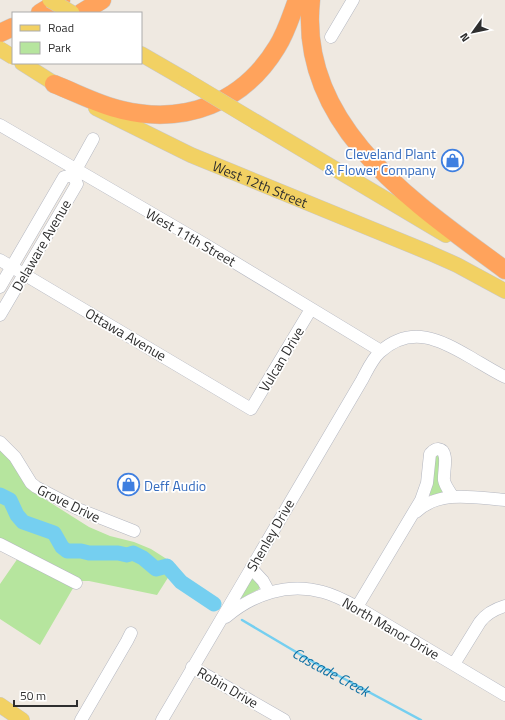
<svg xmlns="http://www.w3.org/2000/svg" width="505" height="720" font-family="'Titillium Web',sans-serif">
	<rect width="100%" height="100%" fill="#efe9e1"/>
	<path fill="#b6e59e" d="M0,447L7,454L32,491L89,527L110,536L134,542L151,549L176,565L157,595L89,581H80L76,583L40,645L0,619V584L18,558L0,539Z
		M437,454L439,455L443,492L431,496L429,493L435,457Z
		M252,578L255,579L260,587L259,589L240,599Z"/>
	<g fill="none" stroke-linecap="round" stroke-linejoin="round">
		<path stroke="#75cff0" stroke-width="2.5" id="s1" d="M242,620L313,662L421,720"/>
		<path stroke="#75cff0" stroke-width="15" d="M0,495L10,500L17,515L23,522L54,533L62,547L67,551H81L89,553H118L127,555L133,553L143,558L156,569L167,566L181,582L214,604"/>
		<defs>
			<path id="minor" d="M331,37L353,0
				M0,125L206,245L381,351
				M73,175L93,139
				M0,260L251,409L311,309
				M0,287L64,177L73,175L77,184L0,315
				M0,442L15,457L31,483L36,487L78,509L134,531
				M416,512C440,489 476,498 505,500
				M0,544L76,583
				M251,568L263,581L269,592
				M357,607L421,500L427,483L430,454C432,452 434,449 438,449C450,450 443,473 444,480C445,486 450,492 453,497
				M226,617C253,594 288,582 323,592C335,595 346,601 357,607L505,695
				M454,664L480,622C486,614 495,609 505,606
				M192,667L284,720
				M81,720L127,641L131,633
				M162,720L362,380C367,371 372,359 380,352C411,324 441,340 470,357C482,364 493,371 505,377"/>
			<g id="major">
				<path d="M141,54L186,80"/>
				<path d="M22,63L63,89"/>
				<path id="s2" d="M96,108L191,155L430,253L457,265L505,291"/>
				<path d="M256,122L446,235"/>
				<path d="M0,705L22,720"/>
			</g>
			<path id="highway" d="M311,0C297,127 416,204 505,270
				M40,13L61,0
				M81,13L102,0
				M0,33L13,27
				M54,84C77,93 99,105 122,110C185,125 243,103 277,47C286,33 291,16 297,0"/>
		</defs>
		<use href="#minor" stroke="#b4b7c1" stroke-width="13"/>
		<use href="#major" stroke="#c9c9c9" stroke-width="16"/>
		<use href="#highway" stroke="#c9c9c9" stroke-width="19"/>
		<use href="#minor" stroke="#fff" stroke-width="12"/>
		<use href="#major" stroke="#f2d163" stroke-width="15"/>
		<use href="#highway" stroke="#ffa35c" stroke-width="18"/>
		<defs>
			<path id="major-bridge" d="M50,0L72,13
				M0,49L13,57
				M186,80L256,122"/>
		</defs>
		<use href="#major-bridge" stroke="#c9c9c9" stroke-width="16" stroke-linecap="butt"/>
		<use href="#major-bridge" stroke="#f2d163" stroke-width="15"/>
	</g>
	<defs>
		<symbol id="shop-ring" viewBox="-11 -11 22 22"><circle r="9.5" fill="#fff" stroke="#3f7fe0" stroke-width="1.5"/><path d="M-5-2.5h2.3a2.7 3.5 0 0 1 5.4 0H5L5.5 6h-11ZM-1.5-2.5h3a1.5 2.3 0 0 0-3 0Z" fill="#3f7fe0"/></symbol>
	</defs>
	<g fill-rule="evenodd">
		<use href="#shop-ring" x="440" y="148" width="25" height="25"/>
		<use href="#shop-ring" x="116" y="472" width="25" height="25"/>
	</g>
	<g text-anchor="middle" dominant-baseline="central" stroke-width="3.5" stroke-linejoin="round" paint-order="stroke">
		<g font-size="14" fill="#366cbe" stroke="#fff" text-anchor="end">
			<text x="436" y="153">Cleveland Plant<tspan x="436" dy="16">&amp; Flower Company</tspan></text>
			<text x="144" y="485" text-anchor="start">Deff Audio</text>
		</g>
		<g font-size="14" fill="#2e2e2e" stroke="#fff">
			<text stroke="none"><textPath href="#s2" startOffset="181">West 12th Street</textPath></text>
			<text transform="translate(191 237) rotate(30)">West 11th Street</text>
			<text transform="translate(41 245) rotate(-60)">Delaware Avenue</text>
			<text transform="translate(126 334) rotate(30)">Ottawa Avenue</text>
			<text transform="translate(281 359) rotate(-59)">Vulcan Drive</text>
			<text transform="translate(69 503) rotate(26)">Grove Drive</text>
			<text transform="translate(270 535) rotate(-60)">Shenley Drive</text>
			<text transform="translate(391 628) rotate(30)">North Manor Drive</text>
			<text transform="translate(228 687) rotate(30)">Robin Drive</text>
		</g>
		<g font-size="15" font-style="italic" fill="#0d6fa3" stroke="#fff">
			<text stroke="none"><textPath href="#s1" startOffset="103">Cascade Creek</textPath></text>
		</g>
	</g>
	<rect x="12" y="12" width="130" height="52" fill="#ffffff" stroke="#ababab"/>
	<rect x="20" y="25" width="20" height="6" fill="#f2d163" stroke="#ababab"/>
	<text x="48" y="32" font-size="12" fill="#2e2e2e">Road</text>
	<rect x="20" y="42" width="20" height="12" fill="#b6e59e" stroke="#ababab"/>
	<text x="48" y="52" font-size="12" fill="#2e2e2e">Park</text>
	<g transform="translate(473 32) rotate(237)" stroke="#ffffff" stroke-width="3" paint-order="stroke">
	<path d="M0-3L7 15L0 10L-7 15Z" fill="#2e2e2e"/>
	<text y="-6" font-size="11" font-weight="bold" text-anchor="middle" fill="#2e2e2e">N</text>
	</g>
	<path d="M14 700v6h63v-6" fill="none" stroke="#2e2e2e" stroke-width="2"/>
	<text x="20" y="700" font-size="12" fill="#2e2e2e" stroke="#ffffff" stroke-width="3" paint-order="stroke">50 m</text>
</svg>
